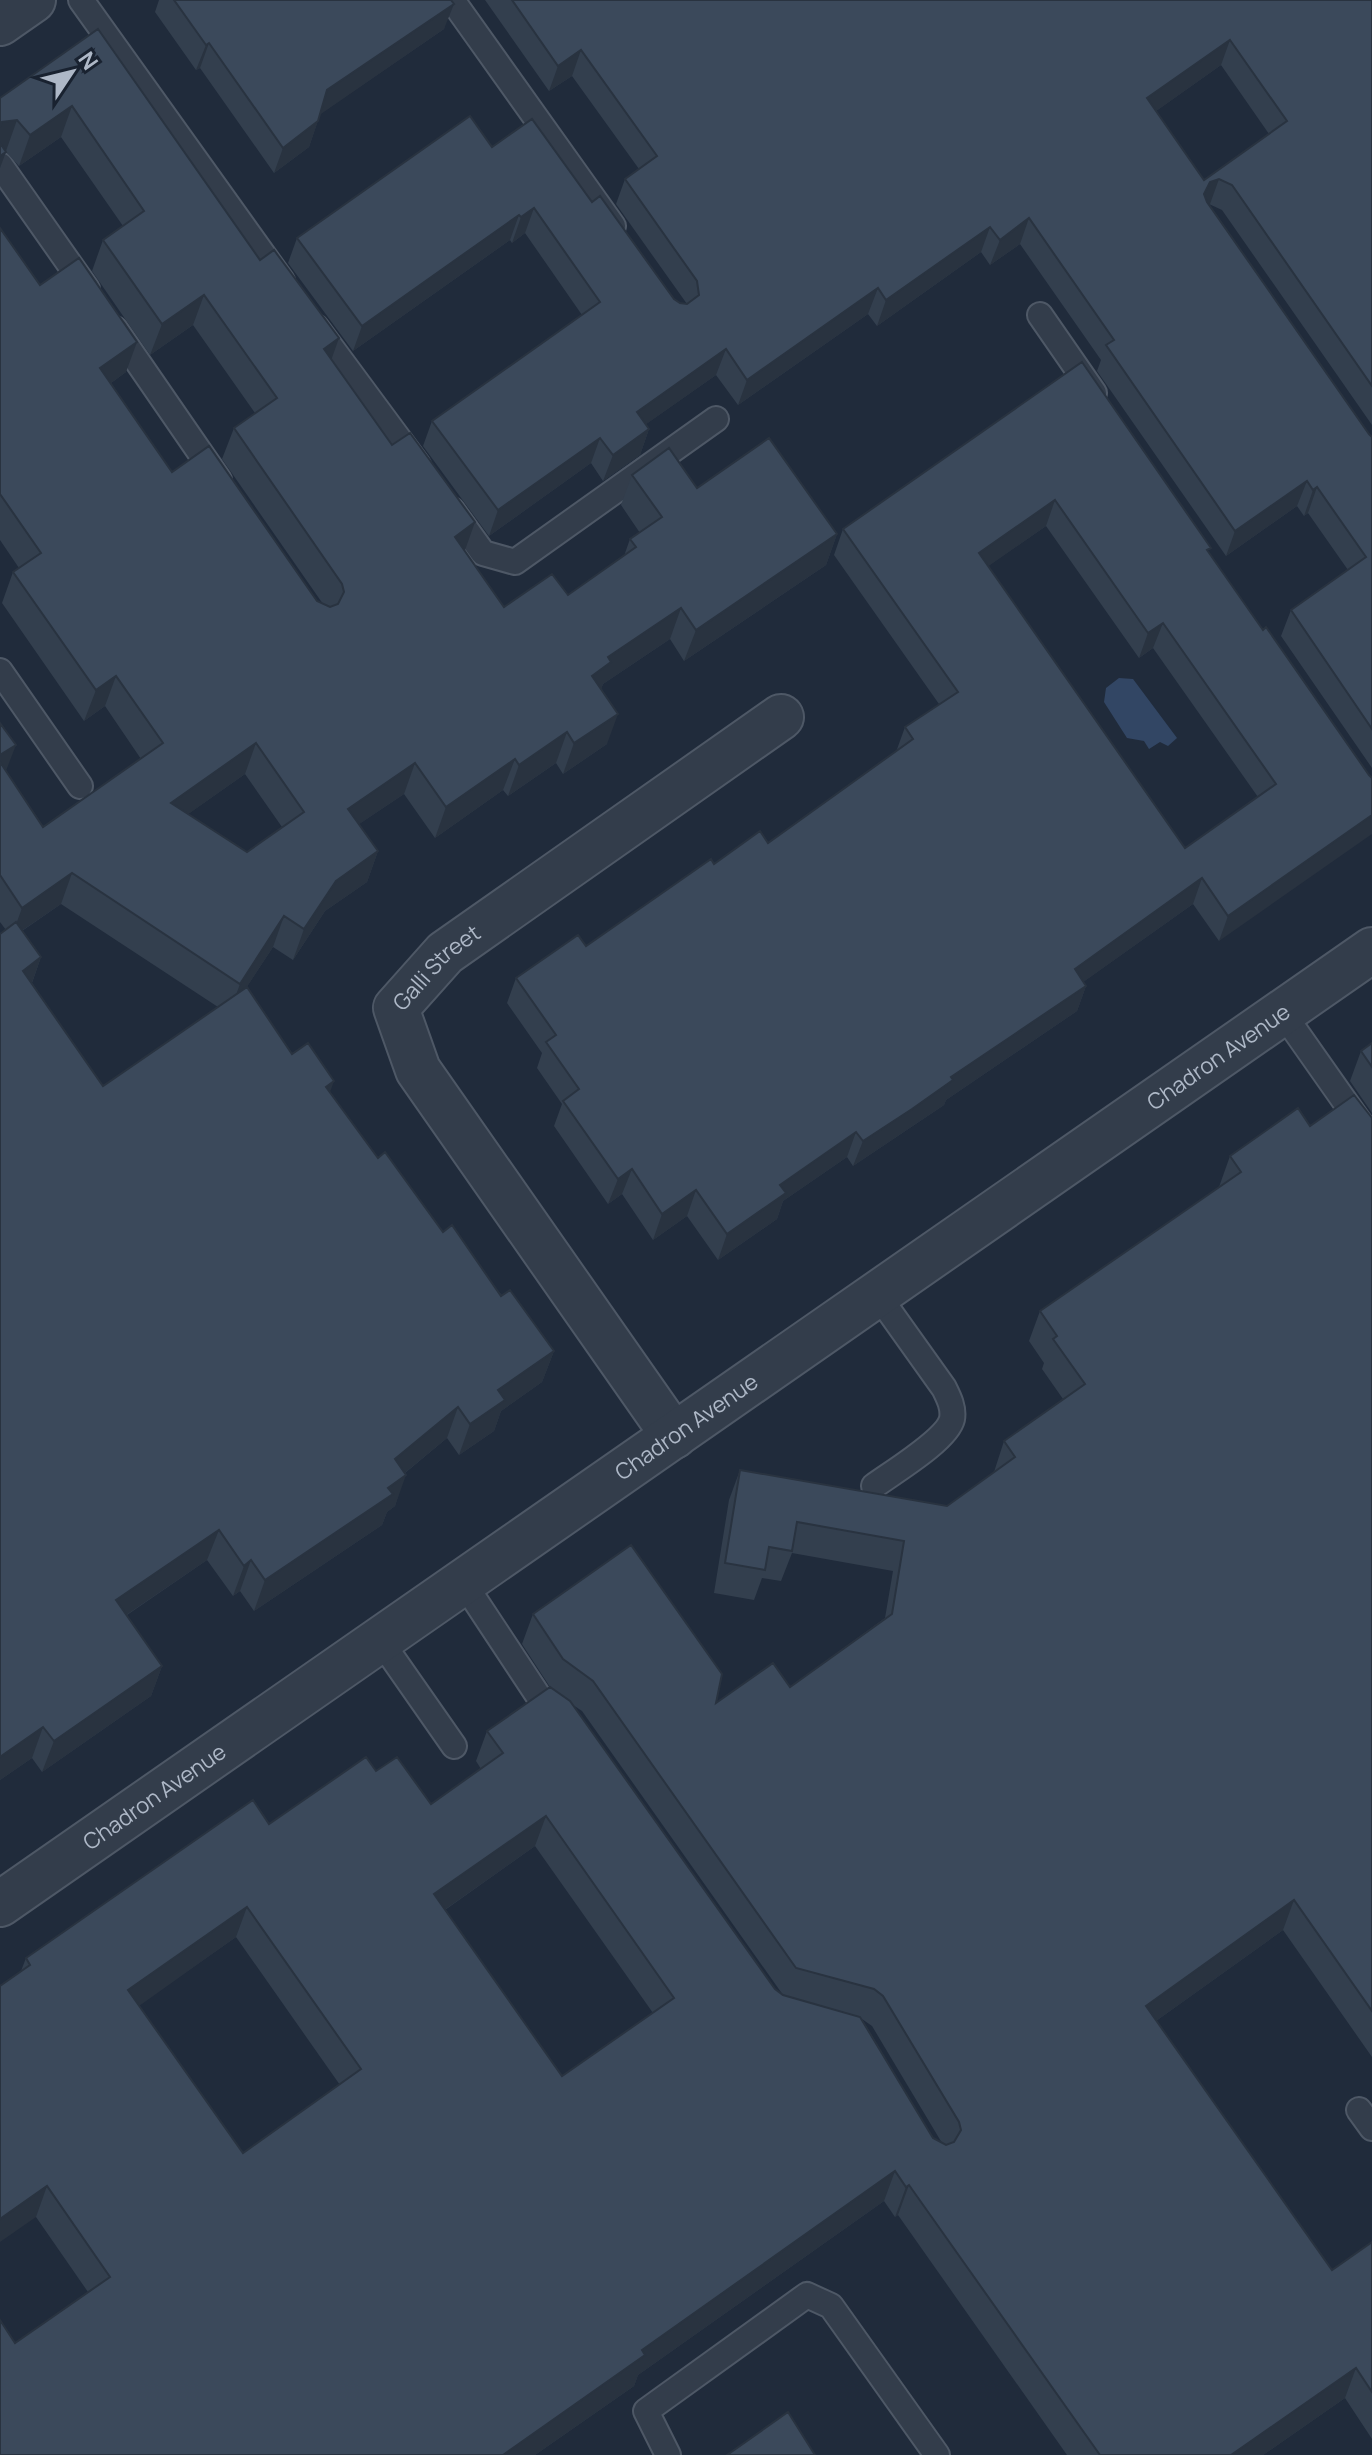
<svg xmlns="http://www.w3.org/2000/svg" width="1372" height="2455" font-family="Manrope,sans-serif">
	<rect width="100%" height="100%" fill="#202b3b"/>
	<path fill="#324664" d="M1119,678L1133,679L1177,738L1168,746L1160,742L1149,749L1144,741L1127,738L1104,702L1106,688Z"/>
	<g fill="none" stroke-linecap="round" stroke-linejoin="round">
		<defs>
			<path id="lane" d="M81,0L282,281
				M452,0L613,226
				M0,165L87,289
				M1040,315L1094,393
				M316,327L418,465
				M115,329L219,480
				M452,510L483,553L515,562L716,419
				M0,671L80,786
				M1282,1012L1372,1140
				M874,1486C893,1472 947,1440 952,1419C954,1408 949,1398 944,1388L877,1294
				M463,1582L541,1700L561,1714
				M380,1640L454,1746
				M1359,2110L1372,2128
				M668,2455L646,2411L807,2295L831,2306L937,2455"/>
			<g id="street">
				<path d="M0,23L33,0"/>
				<path id="s1" d="M674,1436L418,1070L396,1008L445,953L781,717"/>
				<path id="s2" d="M0,1904L1372,950"/>
			</g>
		</defs>
		<use href="#lane" stroke="#4e5866" stroke-width="28"/>
		<use href="#street" stroke="#4e5866" stroke-width="48"/>
		<use href="#lane" stroke="#333d4b" stroke-width="24"/>
		<use href="#street" stroke="#333d4b" stroke-width="44"/>
	</g>
	<path fill="#333f4e" fill-rule="evenodd" d="M159,0H451L444,29L320,114L309,147L274,173L200,68L196,70L155,12Z
		M485,0H1372V425L1222,210L1209,204L1369,434L1372,437V768L1281,636L1291,610L1348,570L1308,513L1304,516L1297,506L1226,556L1097,371L1101,360L1020,244L990,265L981,252L877,326L868,314L738,405L716,375L646,424L649,429L640,455L603,481L591,463L489,536L423,446L432,421L582,315L525,233L512,243L510,240L353,351L288,263L297,238L492,147L592,202L674,299L680,303L687,304L616,204L625,179L639,169L572,76L549,91ZM1221,65L1269,134L1204,180L1156,111Z
		M98,29L504,607L568,595L624,556L630,539L640,533L621,505L632,475L697,488L837,534L826,565L684,661L670,639L603,684L601,689L607,744L563,774L556,763L508,796L503,790L435,838L404,794L359,824L378,851L367,882L325,911L293,960L273,947L246,988L292,1054L330,1093L378,1158L443,1232L554,1351L542,1382L501,1411L494,1431L459,1455L447,1438L405,1473L395,1506L387,1512L382,1525L254,1611L240,1591L233,1596L207,1560L127,1615L162,1666L151,1696L42,1772L32,1758L0,1780V934L6,930L0,922V723L6,771L43,827L141,759L105,706L84,721L2,603L13,572L19,568L0,540V228L40,285L126,372L111,383L172,472L317,601L323,604L222,459L234,428L255,413L193,325L150,355L92,271L103,240L123,226L61,137L19,166L5,151L0,168V98ZM245,774L282,827L247,852L188,814ZM61,904L218,1007L103,1086L32,983L41,957L22,931Z
		M1082,362L1209,553L1263,630L1369,775L1219,941L1193,904L1083,982L1086,986L1077,1011L946,1100L944,1105L853,1166L847,1157L783,1201L777,1219L718,1260L687,1216L653,1240L622,1194L608,1204L554,1126L562,1104L537,1068L542,1053L507,1003L516,978L586,946L714,864L768,843L896,752L905,727L939,704L834,555L843,529ZM1046,526L1139,658L1153,648L1258,797L1185,848L988,566Z
		M1372,1043V1113L1350,1081L1361,1051Z
		M1372,1118V2057L1283,1930L1156,2021L1332,2270L1372,2242V2439L1345,2398L1263,2455H1067L898,2215L895,2217L884,2201L638,2375L634,2386L535,2455H0L15,2343L88,2292L36,2217L21,1971L26,1958L269,1824L376,1771L431,1804L481,1769L476,1761L487,1731L550,1687L522,1644L533,1614L716,1703L790,1687L885,1618L893,1571L792,1553L781,1581L762,1578L754,1600L714,1593L729,1500L740,1470L947,1506L994,1472L1004,1441L1063,1399L1042,1369L1044,1363L1029,1341L1040,1311L1219,1187L1230,1156L1310,1126ZM573,1705L582,1711L783,1995L775,1989ZM535,1846L653,2013L562,2076L445,1910ZM236,1937L340,2085L243,2153L139,2005ZM862,2019L872,2026L942,2143L933,2138Z"/>
	<path fill="#293340" d="M454,4L444,29L318,116L327,90Z
		M1230,40L1221,65L1138,124L1147,98Z
		M209,43L200,68L196,70L206,45Z
		M581,50L572,76L549,91L558,66Z
		M72,106L61,137L19,166L30,135Z
		M17,120L6,151L0,152V127L2,122Z
		M318,121L309,147L274,173L283,148Z
		M6,152L0,168V156Z
		M1219,179L1210,204L1201,207L1204,194L1210,182Z
		M534,208L525,233L512,243L521,217Z
		M519,215L510,240L353,351L362,326Z
		M1029,218L1020,244L990,265L1000,240Z
		M990,227L981,252L877,326L886,300Z
		M878,288L868,314L738,405L747,380Z
		M204,295L193,325L150,355L162,324Z
		M339,338L328,369L324,349Z
		M137,342L126,372L89,399L100,368Z
		M726,349L716,375L628,437L637,412Z
		M649,429L640,455L603,481L613,455Z
		M600,438L591,463L489,536L498,510Z
		M1307,481L1297,506L1226,556L1235,531Z
		M1317,487L1308,513L1304,516L1313,490Z
		M1055,500L1046,526L970,579L979,553Z
		M475,522L464,553L455,537Z
		M837,534L826,565L684,661L696,630Z
		M681,608L670,639L603,684L600,693L592,676L608,657Z
		M1163,623L1153,648L1139,658L1148,633Z
		M116,676L105,706L84,721L96,690Z
		M618,714L607,744L563,774L574,743Z
		M567,732L556,763L508,796L519,765Z
		M256,743L245,774L160,834L171,803Z
		M16,745L4,776L0,779V755Z
		M515,759L503,790L435,838L446,807Z
		M415,763L404,794L337,839L348,809Z
		M1372,815V834L1219,941L1228,916Z
		M378,851L367,882L325,911L293,960L304,929L336,881Z
		M72,873L61,904L11,938L22,908Z
		M1202,878L1193,904L1065,995L1075,969Z
		M284,916L273,947L229,1014L240,984Z
		M41,957L30,988L23,971Z
		M1086,986L1077,1011L946,1100L944,1105L853,1166L863,1141L951,1077Z
		M334,1081L323,1112L326,1087Z
		M856,1132L847,1157L783,1201L777,1219L718,1260L727,1234L780,1185Z
		M632,1169L622,1194L608,1204L618,1179Z
		M696,1190L687,1216L653,1240L662,1214Z
		M554,1351L542,1382L501,1411L494,1431L459,1455L470,1424L498,1390Z
		M458,1407L447,1438L384,1490L395,1459Z
		M406,1475L395,1506L387,1512L382,1525L254,1611L265,1580Z
		M219,1530L207,1560L104,1630L116,1600Z
		M251,1560L240,1591L233,1596L244,1566Z
		M162,1666L151,1696L42,1772L54,1741Z
		M43,1727L32,1758L0,1780V1757Z
		M546,1816L535,1846L423,1925L434,1894Z
		M1294,1900L1283,1930L1135,2036L1146,2006Z
		M247,1907L236,1937L118,2021L128,1990Z
		M895,2171L884,2201L638,2375L634,2386L535,2455H503L642,2350Z
		M909,2185L898,2215L895,2217L906,2187Z
		M47,2186L36,2217L0,2242V2219Z
		M1356,2368L1345,2398L1263,2455H1231Z"/>
	<path fill="#3b495b" stroke="#293340" stroke-width="2" fill-rule="evenodd" d="M174,0H451L454,4L327,90L318,121L283,148L209,43L206,45Z
		M512,0H1372V386L1232,185L1219,179L1210,182L1204,194L1207,202L1369,434L1372,437V729L1291,610L1366,557L1317,487L1313,490L1307,481L1235,531L1106,345L1114,340L1029,218L1000,240L990,227L886,300L878,288L747,380L726,349L637,412L649,429L613,455L600,438L498,510L432,421L600,302L534,208L521,217L519,215L362,326L297,238L470,116L492,147L532,119L592,202L600,196L674,299L680,303L687,304L699,295L697,281L625,179L657,156L581,50L558,66ZM1230,40L1287,121L1204,180L1147,98Z
		M98,29L260,260L274,250L339,338L324,349L392,445L410,433L475,522L455,537L504,607L552,574L568,595L636,547L630,539L662,517L632,475L669,448L697,488L769,438L837,534L696,630L681,608L608,657L611,662L592,676L618,714L574,743L567,732L519,765L515,759L446,807L415,763L348,809L378,851L336,881L304,929L284,916L240,984L72,873L22,908L0,875V762L43,827L163,743L116,676L96,690L13,572L41,553L0,494V228L40,285L79,258L137,342L100,368L172,472L209,446L317,601L330,607L338,604L344,592L342,584L234,428L277,398L204,295L162,324L103,240L144,211L72,106L30,135L17,120L2,122L0,127V98ZM256,743L304,812L247,852L171,803Z
		M0,143L6,152L0,156Z
		M1082,362L1211,548L1207,550L1263,630L1266,627L1369,775L1372,778V815L1228,916L1202,878L1075,969L1086,986L951,1077L953,1080L912,1109L863,1141L856,1132L780,1185L786,1193L727,1234L696,1190L662,1214L632,1169L618,1179L563,1101L579,1089L546,1042L556,1035L516,978L578,935L586,946L711,859L714,864L760,831L768,843L913,739L905,727L958,692L843,529ZM1055,500L1148,633L1163,623L1276,784L1185,848L979,553Z
		M0,723L16,745L0,755Z
		M16,922L41,957L23,971L103,1086L247,987L292,1054L308,1043L334,1081L326,1087L378,1158L385,1152L443,1232L452,1225L501,1296L510,1290L554,1351L498,1390L505,1400L470,1424L458,1407L395,1459L406,1475L388,1488L393,1494L265,1580L251,1560L244,1566L219,1530L116,1600L162,1666L54,1741L43,1727L0,1757V934Z
		M1372,1043V1067L1361,1051Z
		M1354,1095L1372,1118V2011L1294,1900L1146,2006L1332,2270L1372,2242V2392L1356,2368L1231,2455H1100L909,2185L906,2187L895,2171L642,2350L645,2355L503,2455H0V2320L15,2343L110,2277L47,2186L0,2219V1986L30,1965L26,1958L253,1800L269,1824L366,1757L376,1771L397,1757L431,1804L503,1753L487,1731L550,1687L570,1701L775,1989L783,1995L860,2017L933,2138L946,2145L954,2142L961,2130L959,2122L883,1996L874,1989L796,1968L593,1681L563,1659L533,1614L631,1545L722,1674L716,1703L773,1663L790,1687L892,1614L904,1541L797,1522L792,1551L769,1547L765,1570L725,1563L740,1470L947,1506L1015,1457L1004,1441L1085,1384L1053,1339L1057,1336L1040,1311L1241,1172L1230,1156L1298,1108L1310,1126ZM546,1816L674,1998L562,2076L434,1894ZM247,1907L361,2069L243,2153L128,1990Z
		M788,2412L815,2455H727Z"/>
	<g text-anchor="middle" dominant-baseline="central" stroke-width="6" stroke-linejoin="round" paint-order="stroke">
		<g font-size="22" fill="#aeb8c7" stroke="#192230">
			<text stroke="none"><textPath href="#s1" startOffset="570">Galli Street</textPath></text>
			<text stroke="none"><textPath href="#s2" startOffset="1484">Chadron Avenue</textPath></text>
			<text stroke="none"><textPath href="#s2" startOffset="836">Chadron Avenue</textPath></text>
			<text stroke="none"><textPath href="#s2" startOffset="188">Chadron Avenue</textPath></text>
		</g>
	</g>
	<g transform="translate(72 72) rotate(55)" stroke="#192230" stroke-width="6" paint-order="stroke">
	<path d="M0-6L14 30L0 20L-14 30Z" fill="#aeb8c7"/>
	<text y="-12" font-size="22" font-weight="bold" text-anchor="middle" fill="#aeb8c7">N</text>
	</g>
</svg>
